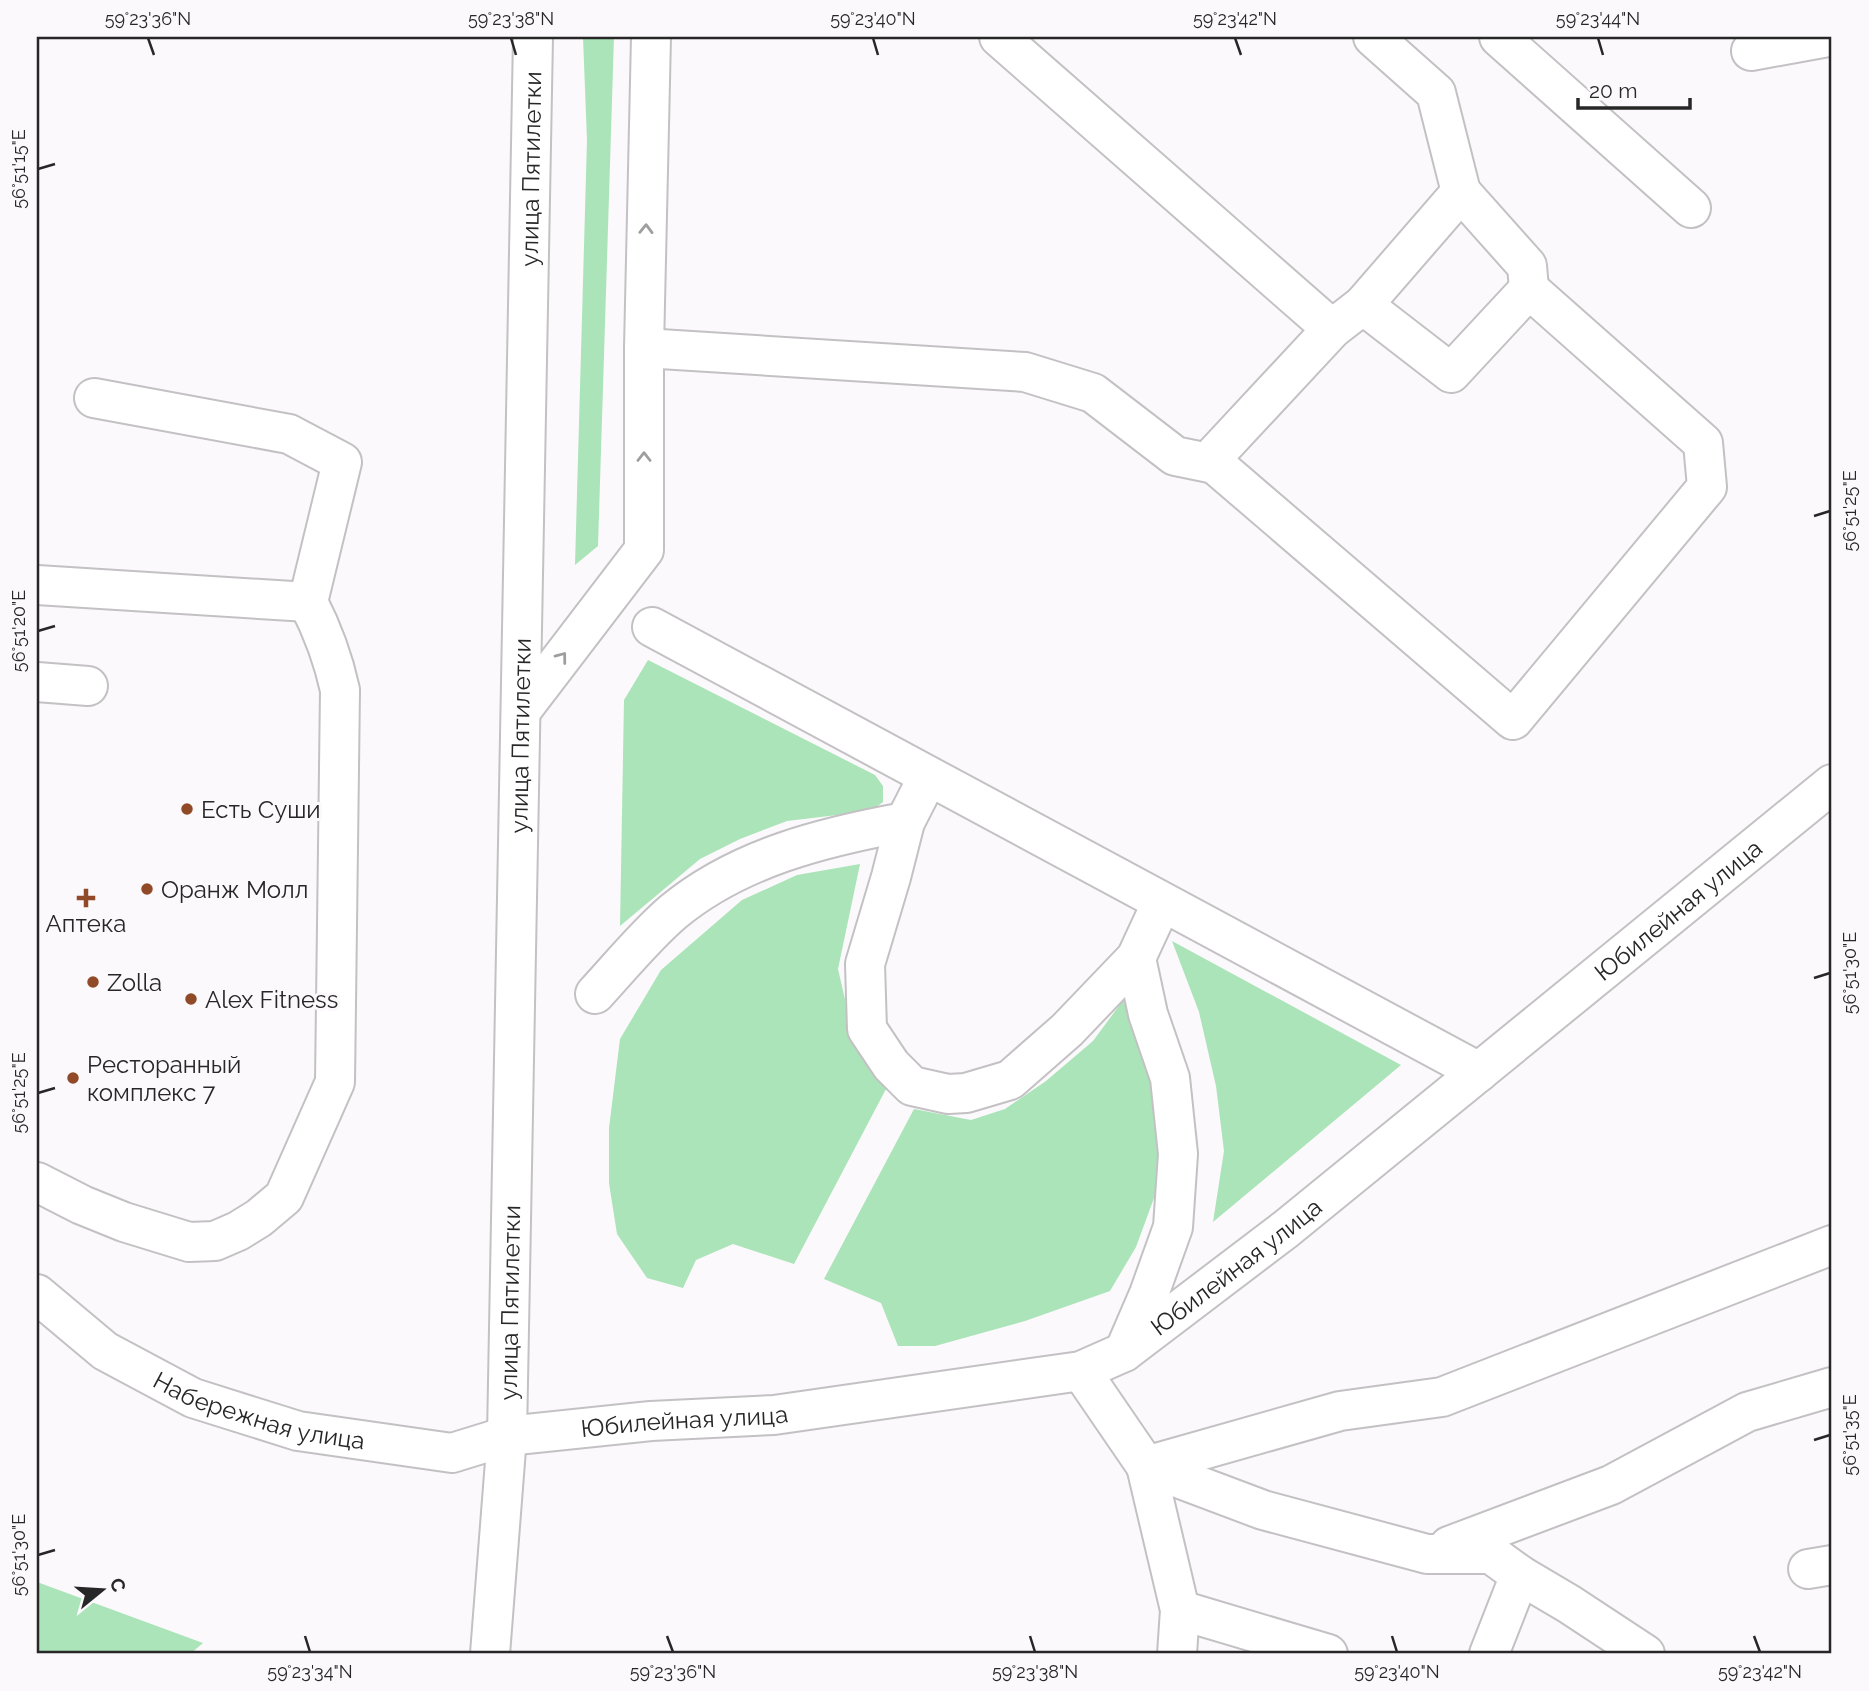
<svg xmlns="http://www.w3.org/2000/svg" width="1869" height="1691" font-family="Raleway,sans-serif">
	<rect width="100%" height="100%" fill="#fbf9fb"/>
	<path fill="#aae4b8" d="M583,37H614L598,546L575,565L587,140Z
		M648,660L875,775L883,786V802L871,811L787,821L740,839L700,859L620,926L624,700Z
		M860,864L838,969L850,1021L868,1061L886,1089L794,1264L733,1244L696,1260L683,1288L647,1278L617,1234L609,1183V1128L620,1039L661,970L742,900L797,875Z
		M1172,941L1401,1065L1213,1222L1224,1151L1216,1086L1199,1012Z
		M1127,995L1154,1066L1164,1129L1158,1187L1136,1247L1110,1291L1025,1321L935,1346H898L881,1303L824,1279L914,1109L971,1120L1005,1109L1046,1081L1093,1041Z
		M37,1582L203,1643L190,1654H37Z"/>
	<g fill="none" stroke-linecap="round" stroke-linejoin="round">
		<defs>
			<g id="minor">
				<path d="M999,37L1332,329"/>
				<path d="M1499,37L1691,208"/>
				<path d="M1751,51L1828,37"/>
				<path d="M1461,192L1527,266L1529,289"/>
				<path d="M1529,289L1703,443L1707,487L1513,720L1210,460L1332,329L1363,305L1451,373Z"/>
				<path d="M1363,305L1461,192L1436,93L1373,37"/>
				<path d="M644,348L1025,372L1093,393L1175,456L1214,464"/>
				<path d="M37,585L308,602"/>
				<path d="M652,627L1479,1072"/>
				<path d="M37,682L88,686"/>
				<path d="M521,711L644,550V348L651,37"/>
				<path d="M928,777L905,822L891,877L865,964L867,1029L891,1065L912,1086L948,1094L966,1093L1010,1080L1067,1030L1136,958L1162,902"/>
				<path d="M595,994C619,968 646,935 673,912C738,858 823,837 905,822"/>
				<path d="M37,1182L82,1205L124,1222L189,1242L215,1241L238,1231L259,1218L284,1197L335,1082L340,690C333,658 323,631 308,602L342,462L289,434L94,398"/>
				<path id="s1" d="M37,1294L105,1351L193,1398L298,1431L452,1453L507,1436"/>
				<path d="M1124,1352L1149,1294L1173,1227L1178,1154L1170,1078L1148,1014L1136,958"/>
				<path d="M1081,1371L1146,1466L1263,1510L1427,1554H1491L1520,1575L1569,1604L1645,1654"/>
				<path d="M1449,1546L1611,1485L1747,1412L1832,1387"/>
				<path d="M1808,1569L1832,1565"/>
				<path d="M1180,1610L1328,1654"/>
				<path d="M1177,1654L1180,1610L1146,1466L1340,1411L1442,1397L1832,1245"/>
				<path d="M1489,1654L1520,1575"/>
			</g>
			<g id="major">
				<path id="s2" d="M507,1436L651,1421L774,1415L1081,1371L1124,1352L1286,1229L1832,784"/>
				<path id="s3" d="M490,1654L507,1436L533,37"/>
			</g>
		</defs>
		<use href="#minor" stroke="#c4c1c4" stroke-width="42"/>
		<use href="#major" stroke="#c4c1c4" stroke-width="42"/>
		<use href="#minor" stroke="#fff" stroke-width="38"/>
		<use href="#major" stroke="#fff" stroke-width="38"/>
	</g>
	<defs><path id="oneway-chevron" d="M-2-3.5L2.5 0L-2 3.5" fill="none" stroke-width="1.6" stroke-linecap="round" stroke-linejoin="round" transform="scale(1.75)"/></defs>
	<g stroke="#9e9e9e">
		<use href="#oneway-chevron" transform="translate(646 229) rotate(-89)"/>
		<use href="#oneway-chevron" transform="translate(644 457) rotate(-90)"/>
		<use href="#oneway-chevron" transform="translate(562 657) rotate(-53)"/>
	</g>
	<path fill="none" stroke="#282728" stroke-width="2.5" d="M148,38L154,55M511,38L516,55M873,38L878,55M1235,38L1241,55M1598,38L1603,55M38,169L55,164M1814,516L1830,511M38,631L55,626M1814,978L1830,973M38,1093L55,1088M1814,1440L1830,1435M38,1555L55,1550M305,1636L310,1652M667,1636L673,1652M1030,1636L1035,1652M1392,1636L1397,1652M1754,1636L1760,1652"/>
	<g fill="#914a27" stroke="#fbf9fb" stroke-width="2.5">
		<circle cx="187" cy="809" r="7"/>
		<circle cx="147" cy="889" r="7"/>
		<path d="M82.5 887.5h7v7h7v7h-7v7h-7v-7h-7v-7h7z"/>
		<circle cx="93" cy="982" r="7"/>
		<circle cx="191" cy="999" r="7"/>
		<circle cx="73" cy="1078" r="7"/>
	</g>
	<g text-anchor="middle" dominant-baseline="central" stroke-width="6" stroke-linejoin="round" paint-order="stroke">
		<g font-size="24" fill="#282728" stroke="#fbf9fb">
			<text stroke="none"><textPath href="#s3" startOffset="1486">улица Пятилетки</textPath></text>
			<text stroke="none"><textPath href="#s3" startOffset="919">улица Пятилетки</textPath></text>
			<text stroke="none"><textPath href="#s2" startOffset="1334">Юбилейная улица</textPath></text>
			<text stroke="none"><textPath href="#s2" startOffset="766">Юбилейная улица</textPath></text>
			<text stroke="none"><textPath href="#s3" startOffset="352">улица Пятилетки</textPath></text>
			<text stroke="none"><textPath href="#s1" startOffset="256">Набережная улица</textPath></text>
			<text stroke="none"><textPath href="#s2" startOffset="178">Юбилейная улица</textPath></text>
		</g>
		<g font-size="24" fill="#282728" stroke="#fbf9fb" text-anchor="start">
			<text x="201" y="809">Есть Суши</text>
			<text x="161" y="889">Оранж Молл</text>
			<text x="86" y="923" text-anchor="middle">Аптека</text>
			<text x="107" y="982">Zolla</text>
			<text x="205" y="999">Alex Fitness</text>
			<text x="87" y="1064">Ресторанный<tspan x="87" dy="28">комплекс 7</tspan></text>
		</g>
	</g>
	<rect width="1869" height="1691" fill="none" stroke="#fbf9fb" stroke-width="77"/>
	<g transform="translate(102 1590) rotate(72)" stroke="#fbf9fb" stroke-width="5" paint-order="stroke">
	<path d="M0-5L12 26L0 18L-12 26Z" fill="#282728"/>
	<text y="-10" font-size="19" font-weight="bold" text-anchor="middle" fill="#282728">С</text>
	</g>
	<path d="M1578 98v10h112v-10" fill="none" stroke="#282728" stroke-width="3.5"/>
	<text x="1589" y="98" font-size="21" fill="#282728" stroke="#fbf9fb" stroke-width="5" paint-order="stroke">20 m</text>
	<rect x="38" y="38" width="1792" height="1614" fill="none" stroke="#282728" stroke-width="2.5"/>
	<g font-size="18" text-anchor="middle" fill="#282728">
		<text x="148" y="25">59°23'36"N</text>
		<text x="511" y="25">59°23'38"N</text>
		<text x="873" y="25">59°23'40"N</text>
		<text x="1235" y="25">59°23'42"N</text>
		<text x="1598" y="25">59°23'44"N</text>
		<text transform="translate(19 169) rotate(-90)" y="6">56°51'15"E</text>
		<text transform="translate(1850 511) rotate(-90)" y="6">56°51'25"E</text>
		<text transform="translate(19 631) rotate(-90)" y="6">56°51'20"E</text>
		<text transform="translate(1850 973) rotate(-90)" y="6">56°51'30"E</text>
		<text transform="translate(19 1093) rotate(-90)" y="6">56°51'25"E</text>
		<text transform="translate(1850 1435) rotate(-90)" y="6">56°51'35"E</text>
		<text transform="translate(19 1555) rotate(-90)" y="6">56°51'30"E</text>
		<text x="310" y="1678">59°23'34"N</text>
		<text x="673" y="1678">59°23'36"N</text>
		<text x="1035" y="1678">59°23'38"N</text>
		<text x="1397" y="1678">59°23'40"N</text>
		<text x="1760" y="1678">59°23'42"N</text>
	</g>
</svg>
